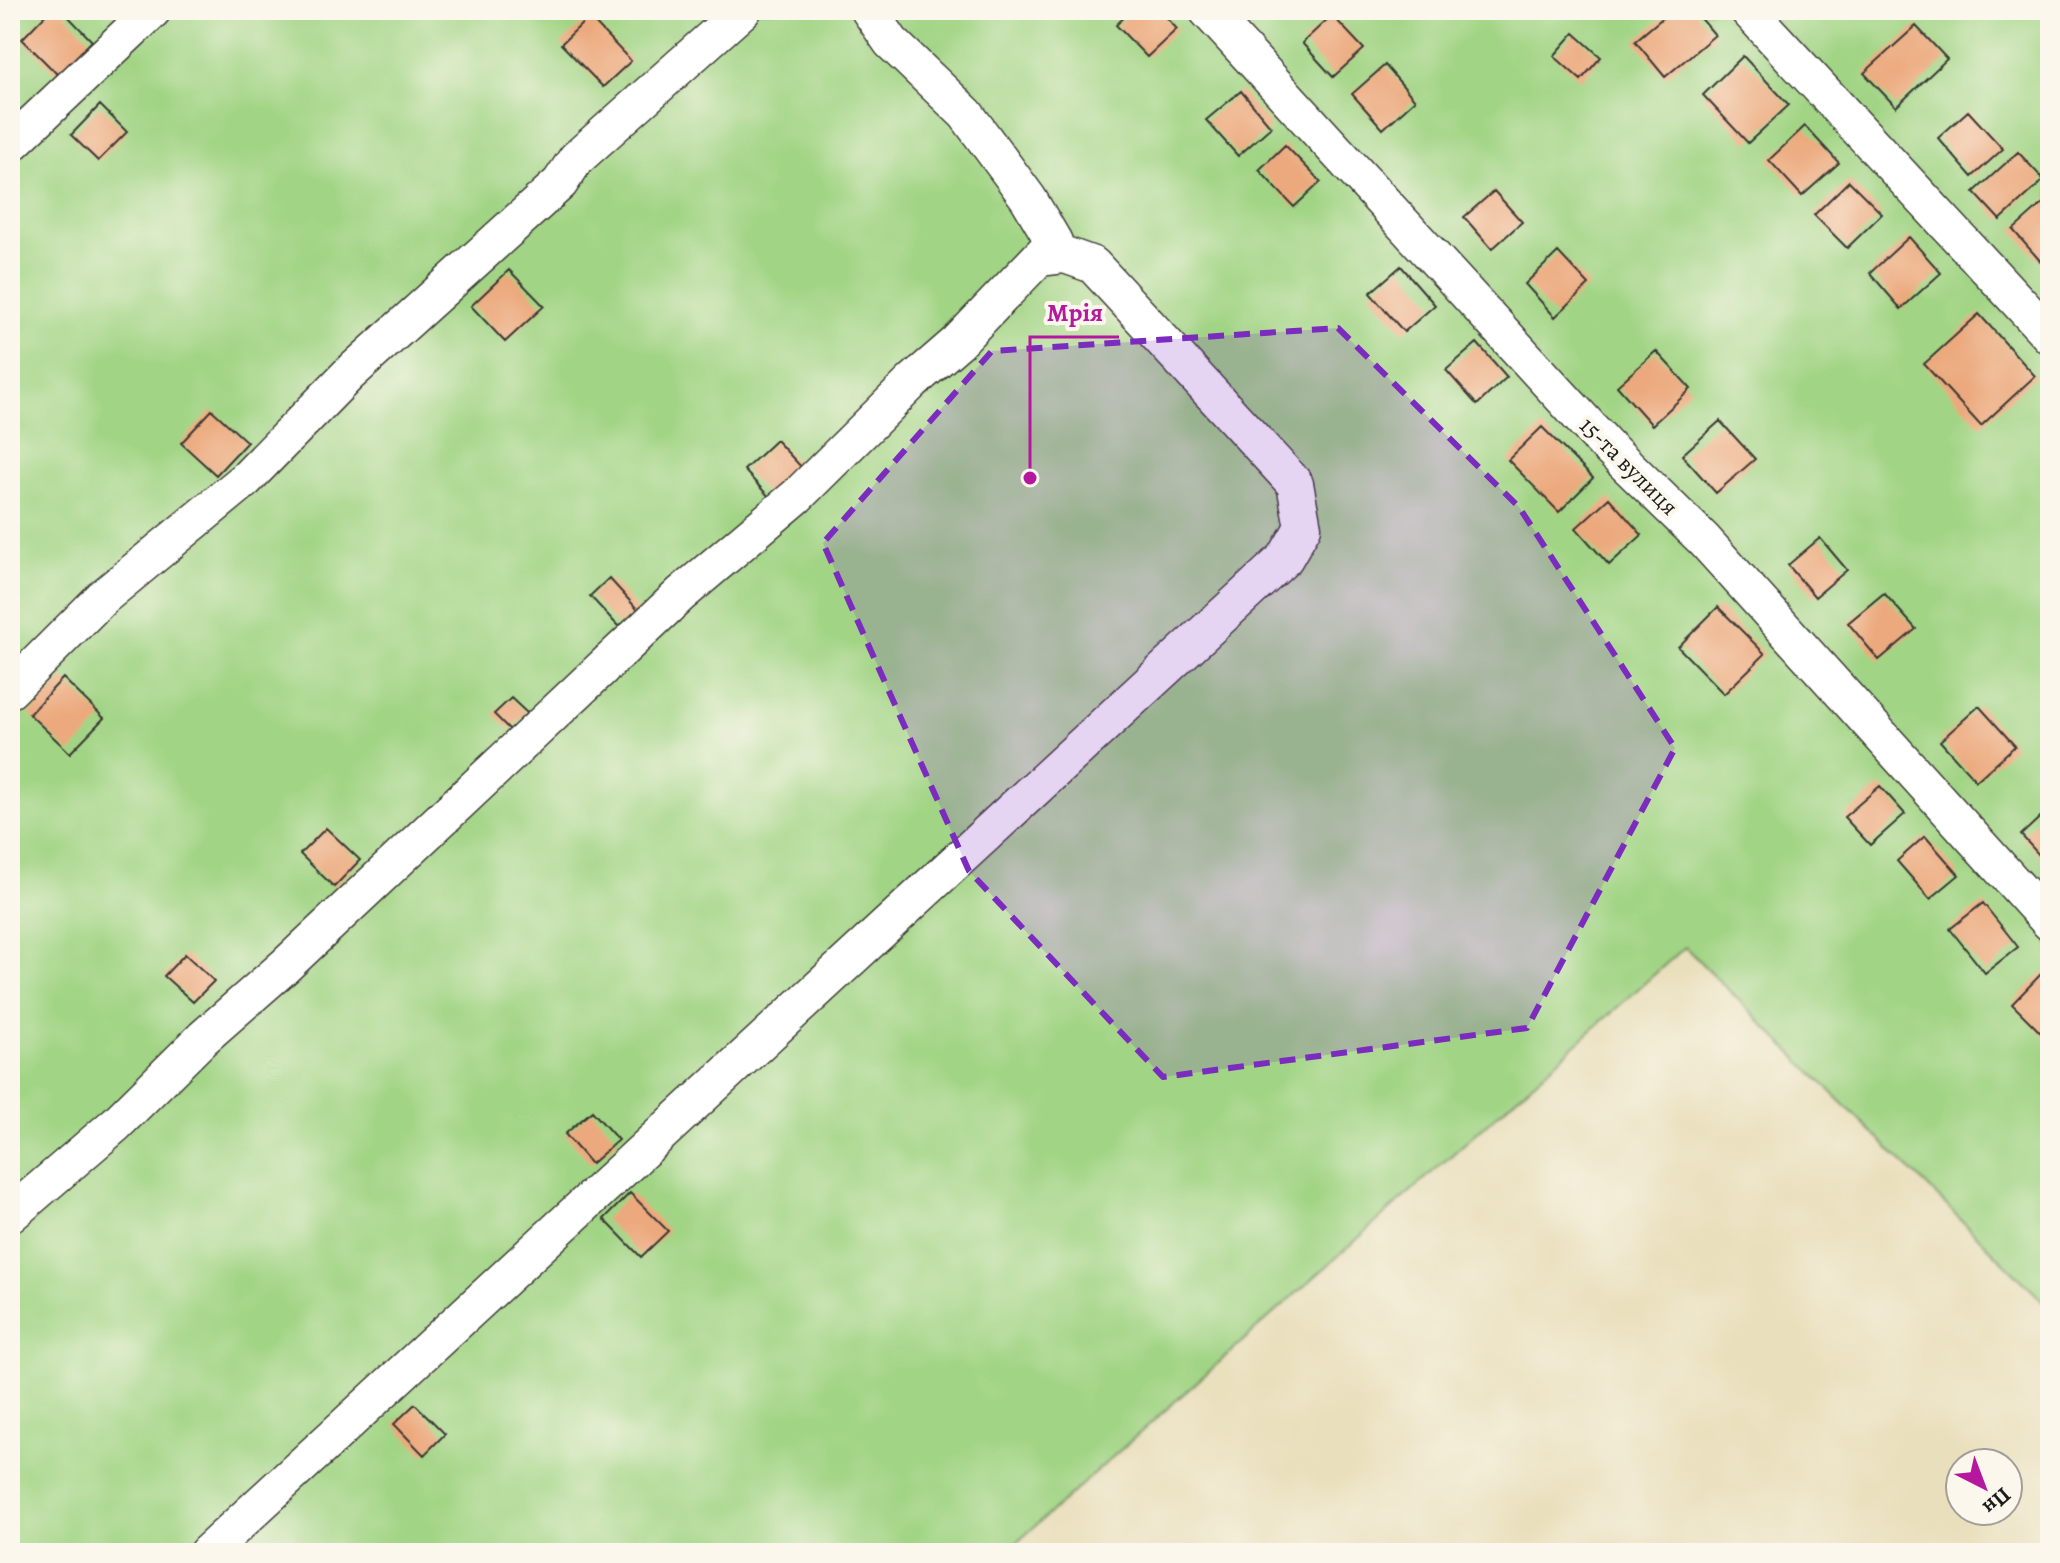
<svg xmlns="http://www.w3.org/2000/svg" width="2060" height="1563" font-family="Alegreya,serif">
	<rect width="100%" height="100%" fill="#fbf7ec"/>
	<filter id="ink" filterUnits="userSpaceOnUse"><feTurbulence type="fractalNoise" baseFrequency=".0125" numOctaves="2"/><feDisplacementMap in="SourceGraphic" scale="16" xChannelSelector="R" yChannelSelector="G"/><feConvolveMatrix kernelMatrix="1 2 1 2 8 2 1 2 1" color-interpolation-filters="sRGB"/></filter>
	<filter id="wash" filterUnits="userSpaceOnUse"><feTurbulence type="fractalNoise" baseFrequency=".006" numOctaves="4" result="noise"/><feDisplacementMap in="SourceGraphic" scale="32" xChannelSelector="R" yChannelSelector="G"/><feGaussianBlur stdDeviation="1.8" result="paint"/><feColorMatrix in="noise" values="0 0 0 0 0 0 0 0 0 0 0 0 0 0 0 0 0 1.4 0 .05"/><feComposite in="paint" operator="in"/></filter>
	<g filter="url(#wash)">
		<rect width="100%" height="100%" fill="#e9dfbc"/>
		<path fill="#a1d484" stroke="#5e7850" stroke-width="2" d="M10,10H2050V1308L1685,947L1005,1553H10Z"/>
		<g id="blocks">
			<path fill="#eca97d" d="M50,10H62L92,41L58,75L22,39Z
				M1132,10H1160L1177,29L1147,57L1116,25Z
				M1672,10H1694L1715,35L1665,77L1635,41Z
				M1332,15L1364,49L1333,77L1302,43Z
				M589,17L631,61L603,87L561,44Z
				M1916,26L1947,59L1896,107L1864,73Z
				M1574,33L1601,57L1581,80L1554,56Z
				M1743,56L1789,105L1748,143L1703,95Z
				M1385,65L1415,100L1383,129L1352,94Z
				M1241,91L1271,127L1238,156L1206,120Z
				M100,105L127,132L98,161L71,135Z
				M1968,111L2003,149L1972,177L1938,138Z
				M1805,126L1839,163L1802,196L1769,160Z
				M1285,145L1321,182L1294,207L1259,170Z
				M2018,152L2044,180L2000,220L1974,192Z
				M1849,181L1882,214L1847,248L1814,215Z
				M1494,191L1522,222L1492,249L1464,217Z
				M2050,197V258L2043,264L2013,230Z
				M1909,237L1941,273L1901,309L1870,273Z
				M1558,252L1589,285L1555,317L1525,284Z
				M1401,266L1435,305L1404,332L1370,293Z
				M509,270L544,306L505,342L471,306Z
				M1979,314L2035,376L1981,426L1924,364Z
				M1477,343L1507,377L1477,405L1446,370Z
				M1656,351L1691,389L1652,425L1617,386Z
				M212,410L247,442L216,475L181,443Z
				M1720,421L1755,459L1716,493L1682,455Z
				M1542,427L1593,478L1559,512L1508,460Z
				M776,440L804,470L772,500L744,470Z
				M1609,498L1642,535L1609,565L1576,528Z
				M1820,538L1847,570L1815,597L1788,565Z
				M609,578L638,610L619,627L590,596Z
				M1884,593L1916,629L1879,660L1848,623Z
				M1718,607L1765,654L1724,694L1678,647Z
				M63,678L104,718L70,753L29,714Z
				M511,698L527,713L510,730L494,714Z
				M1979,706L2015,746L1976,781L1940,741Z
				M1880,786L1905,814L1870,845L1844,817Z
				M2050,808V867L2021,835Z
				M326,828L360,860L334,887L300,854Z
				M1925,836L1959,875L1930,899L1897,861Z
				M1983,903L2018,947L1985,973L1950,929Z
				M185,954L214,981L193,1002L164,976Z
				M2043,972L2050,979V1032L2045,1037L2012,1004Z
				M592,1111L618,1140L591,1164L565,1134Z
				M630,1193L668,1231L641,1257L604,1219Z
				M415,1404L445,1434L424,1455L394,1424Z"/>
		</g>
	</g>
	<g filter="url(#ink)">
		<use href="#blocks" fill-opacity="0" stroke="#3b3934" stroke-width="2"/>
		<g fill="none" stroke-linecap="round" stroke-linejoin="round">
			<defs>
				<path id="street" d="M1207,10L1605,444L1704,540L2050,923
					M1748,10L2050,336
					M10,145L153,10
					M10,690L102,598L245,480L348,375L560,183L576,159L743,10
					M10,1215L116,1124L203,1038L285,966L681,594L797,496L913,381L958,342L1054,242L1028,198L966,114L891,42L869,10
					M207,1553L1285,558L1303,527L1295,484L1093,265L1065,255L1041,258"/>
			</defs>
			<use href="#street" stroke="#3b3934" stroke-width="39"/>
			<use href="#street" stroke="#fff" stroke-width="36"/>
		</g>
	</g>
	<path fill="#7b2cbf" fill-opacity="0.2" stroke="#7b2cbf" stroke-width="6" stroke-dasharray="16 10" stroke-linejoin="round" d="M1338,328L1519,507L1675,748L1527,1028L1163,1077L969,871L823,543L992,351Z"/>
	<g text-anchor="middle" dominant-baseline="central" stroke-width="8" stroke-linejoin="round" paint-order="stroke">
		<g font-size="24" fill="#1c1c1c" stroke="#fbf7ec">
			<text transform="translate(1629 466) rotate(45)">15-та вулиця</text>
		</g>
	</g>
	<path fill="none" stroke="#b5179e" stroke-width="3" d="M1030 478L1030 337H1119"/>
	<circle fill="#b5179e" stroke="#fbf7ec" stroke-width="3" cx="1030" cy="478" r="8"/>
	<g font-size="26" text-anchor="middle" font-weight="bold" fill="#b5179e" stroke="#fbf7ec" stroke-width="8" stroke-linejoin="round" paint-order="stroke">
		<text x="1075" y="321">Мрія</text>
	</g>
	<rect width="2060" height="1563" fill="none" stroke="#fbf7ec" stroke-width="40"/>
	<g transform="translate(1984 1487) rotate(138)"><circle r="38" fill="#fbf7ec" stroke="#a29f99" stroke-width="2"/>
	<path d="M0-6L14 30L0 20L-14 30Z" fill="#b5179e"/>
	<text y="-12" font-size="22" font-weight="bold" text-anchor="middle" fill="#1c1c1c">Пн</text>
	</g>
</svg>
